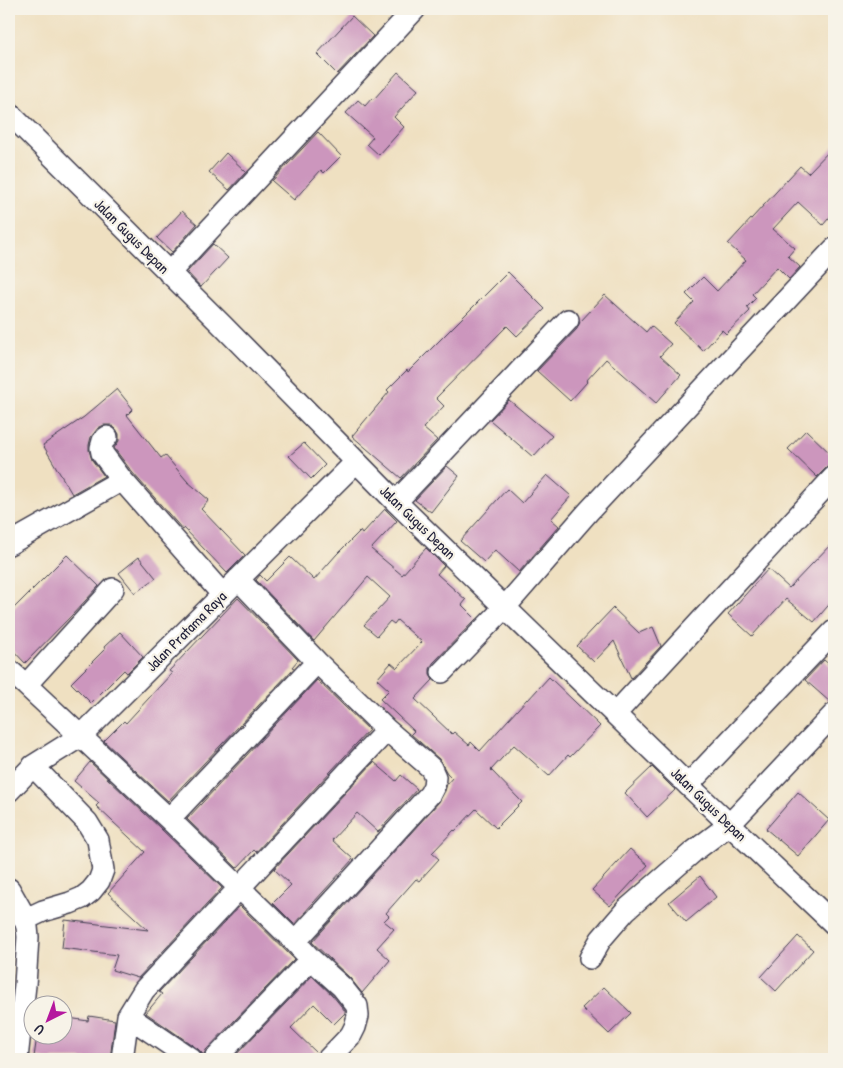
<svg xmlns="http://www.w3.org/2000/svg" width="843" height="1068" font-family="'Patrick Hand',sans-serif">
	<rect width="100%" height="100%" fill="#f7f3e8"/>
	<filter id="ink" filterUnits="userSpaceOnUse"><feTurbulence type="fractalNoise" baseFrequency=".02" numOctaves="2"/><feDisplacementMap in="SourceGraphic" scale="10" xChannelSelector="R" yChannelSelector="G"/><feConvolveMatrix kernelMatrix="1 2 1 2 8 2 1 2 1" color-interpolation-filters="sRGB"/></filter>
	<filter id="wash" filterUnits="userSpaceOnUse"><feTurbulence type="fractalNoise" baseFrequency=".0096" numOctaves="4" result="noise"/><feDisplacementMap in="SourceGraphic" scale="20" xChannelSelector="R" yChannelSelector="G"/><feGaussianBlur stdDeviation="1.12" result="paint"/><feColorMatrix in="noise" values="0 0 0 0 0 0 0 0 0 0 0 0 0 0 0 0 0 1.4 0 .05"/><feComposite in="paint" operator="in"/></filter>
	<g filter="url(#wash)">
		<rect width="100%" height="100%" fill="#efe0c1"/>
		<g id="blocks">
			<path fill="#cc96bd" d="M352,16L373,36L337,74L317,54Z
				M398,72L418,90L394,117L404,127L379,155L367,144L373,137L346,113L358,100L365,106L372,98L374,99Z
				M318,132L341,156L324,173L321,170L294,200L272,181Z
				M834,146V212L823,225L798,202L773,229L795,248L788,256L800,267L789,279L777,267L752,294L756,298L747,307L750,311L726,334L722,330L703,351L674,323L694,302L686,294L703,277L717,291L746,260L728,244L800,166L808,173Z
				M226,153L246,172L229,190L209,172Z
				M182,211L197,224L172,252L157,238Z
				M213,244L228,258L201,287L187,272Z
				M508,272L545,309L517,336L507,326L436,398L444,406L423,428L437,440L401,478L352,436L389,392L387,390L407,370L408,372Z
				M605,295L646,332L651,326L671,344L660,356L681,375L656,403L606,359L586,381L587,382L570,401L537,371L577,329L580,322Z
				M117,389L133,409L127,415L161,458L165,455L187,481L209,500L201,509L245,555L227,573L184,528L183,530L132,472L114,448L119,441V434L116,429L111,425H104L98,428L91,437L89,445V450L92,460L104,476L72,494L43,445L84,417Z
				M509,400L552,436L533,457L490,420Z
				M806,430L834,457V460L817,477L788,449Z
				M304,443L325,465L311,479L289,456Z
				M447,466L459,476L431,512L415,500Z
				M547,475L571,496L551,519L559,526L519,572L495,550L484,562L460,541L507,489L522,503Z
				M385,509L397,521L371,549L402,575L426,548L444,566L437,574L466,600L462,605L476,619L433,663L430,669V675L433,680L415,699L452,734L454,732L469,745L471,742L480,751L527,699L528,700L549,677L600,726L570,757L568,755L549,776L514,745L491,770L522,802L496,828L476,809L455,831L454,830L432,853L439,859L419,881L416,879L386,913L389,916L384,921L394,929L377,948L390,960L362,993L350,978L312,942L439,802L445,791L447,784L452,778L447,773L439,759L411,734L414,731L380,699L389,690L377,679L391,663L397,668L422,642L397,620L394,624L390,621L377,636L364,625L390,597L368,577L314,641L256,580L260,575L266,581L290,557L314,580L337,554L360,531L362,534Z
				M834,541V599L814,622L786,599L752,636L728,614L768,569L789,588Z
				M67,555L99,586L72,615L25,663L9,646V613Z
				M139,557L156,578L135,593L119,573Z
				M238,598L298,660L292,667L294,668L168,801L104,741L124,721L126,723L172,673L169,671Z
				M613,608L639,633L653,627L661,646L631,678L614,641L594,662L577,646Z
				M120,632L143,657L127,673L124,670L91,703L71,683L105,649L104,647Z
				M824,660L834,669V702H830L805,680Z
				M317,680L369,730L256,852L254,850L237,868L187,819Z
				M90,762L160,828L222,888L138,978L112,970L117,955L62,948L65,920L148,930L108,893L145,852L96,806L99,803L74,781Z
				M374,762L396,781L401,775L417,789L378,832L357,813L332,840L353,859L294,924L273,903L291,885L274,869Z
				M652,767L675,790L647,817L625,793Z
				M798,792L829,820L798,856L766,829Z
				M630,849L648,865L610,906L592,890Z
				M700,876L716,897L686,922L669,902Z
				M240,906L294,959L206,1050L203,1056L202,1053L198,1049L146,1013L162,994L159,992Z
				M798,936L813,950L776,991L761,977Z
				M312,976L333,996L345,1011V1013L334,1024L314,1004L291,1028L317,1053L316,1059H232Z
				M604,987L631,1013L609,1034L582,1008Z
				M89,1016L115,1020L110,1059H46L34,1057L37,1036H62V1017L88,1021Z"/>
		</g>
	</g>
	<g filter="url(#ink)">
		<use href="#blocks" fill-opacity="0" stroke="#413e4f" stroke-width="1"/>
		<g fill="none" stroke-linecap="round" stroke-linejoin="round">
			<defs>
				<path id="minor" d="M9,113L222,325L396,502L688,785L834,924
					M169,273L415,9
					M107,437L103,441L101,448L102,453L122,480L223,595
					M396,502L568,320
					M9,544L122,480
					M238,579L317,662L387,730L431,768L435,777L434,786L430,794L295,942
					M9,670L26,685L169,819L295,942L311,959
					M442,672L505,607L588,512L834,249
					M26,685L113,589
					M615,714L834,477
					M688,785L834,631
					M9,791L33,766L81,736L356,462
					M169,819L317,662
					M9,889L22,912L27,927L28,937L25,985L17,1059
					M24,920L43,911L70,903L82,898L91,891L99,881L103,870L98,840L87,822L33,766
					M590,958L601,939L626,910L693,852L730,824L834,714
					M128,1016L191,1059
					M122,1059L128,1016L144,990L387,730
					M215,1059L311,959L342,987L357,1006L358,1016L355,1027L351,1035L328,1059"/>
			</defs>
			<use href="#minor" stroke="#413e4f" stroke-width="24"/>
			<use href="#minor" stroke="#fff" stroke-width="21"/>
		</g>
	</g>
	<g text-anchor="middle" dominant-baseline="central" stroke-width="4.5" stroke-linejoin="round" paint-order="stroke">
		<g font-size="15" fill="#22223b" stroke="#f7f3e8">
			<text transform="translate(132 236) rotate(45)">Jalan Gugus Depan</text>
			<text transform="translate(418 522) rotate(44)">Jalan Gugus Depan</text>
			<text transform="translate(186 631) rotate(-45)">Jalan Pratama Raya</text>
			<text transform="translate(709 804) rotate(44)">Jalan Gugus Depan</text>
		</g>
	</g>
	<rect width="843" height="1068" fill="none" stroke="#f7f3e8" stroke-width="30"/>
	<g transform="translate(48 1020) rotate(222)"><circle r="24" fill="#f7f3e8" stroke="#a29fa3"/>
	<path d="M0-4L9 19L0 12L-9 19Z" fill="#b5179e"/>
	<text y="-8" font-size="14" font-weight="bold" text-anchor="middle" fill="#22223b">U</text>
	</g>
</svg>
